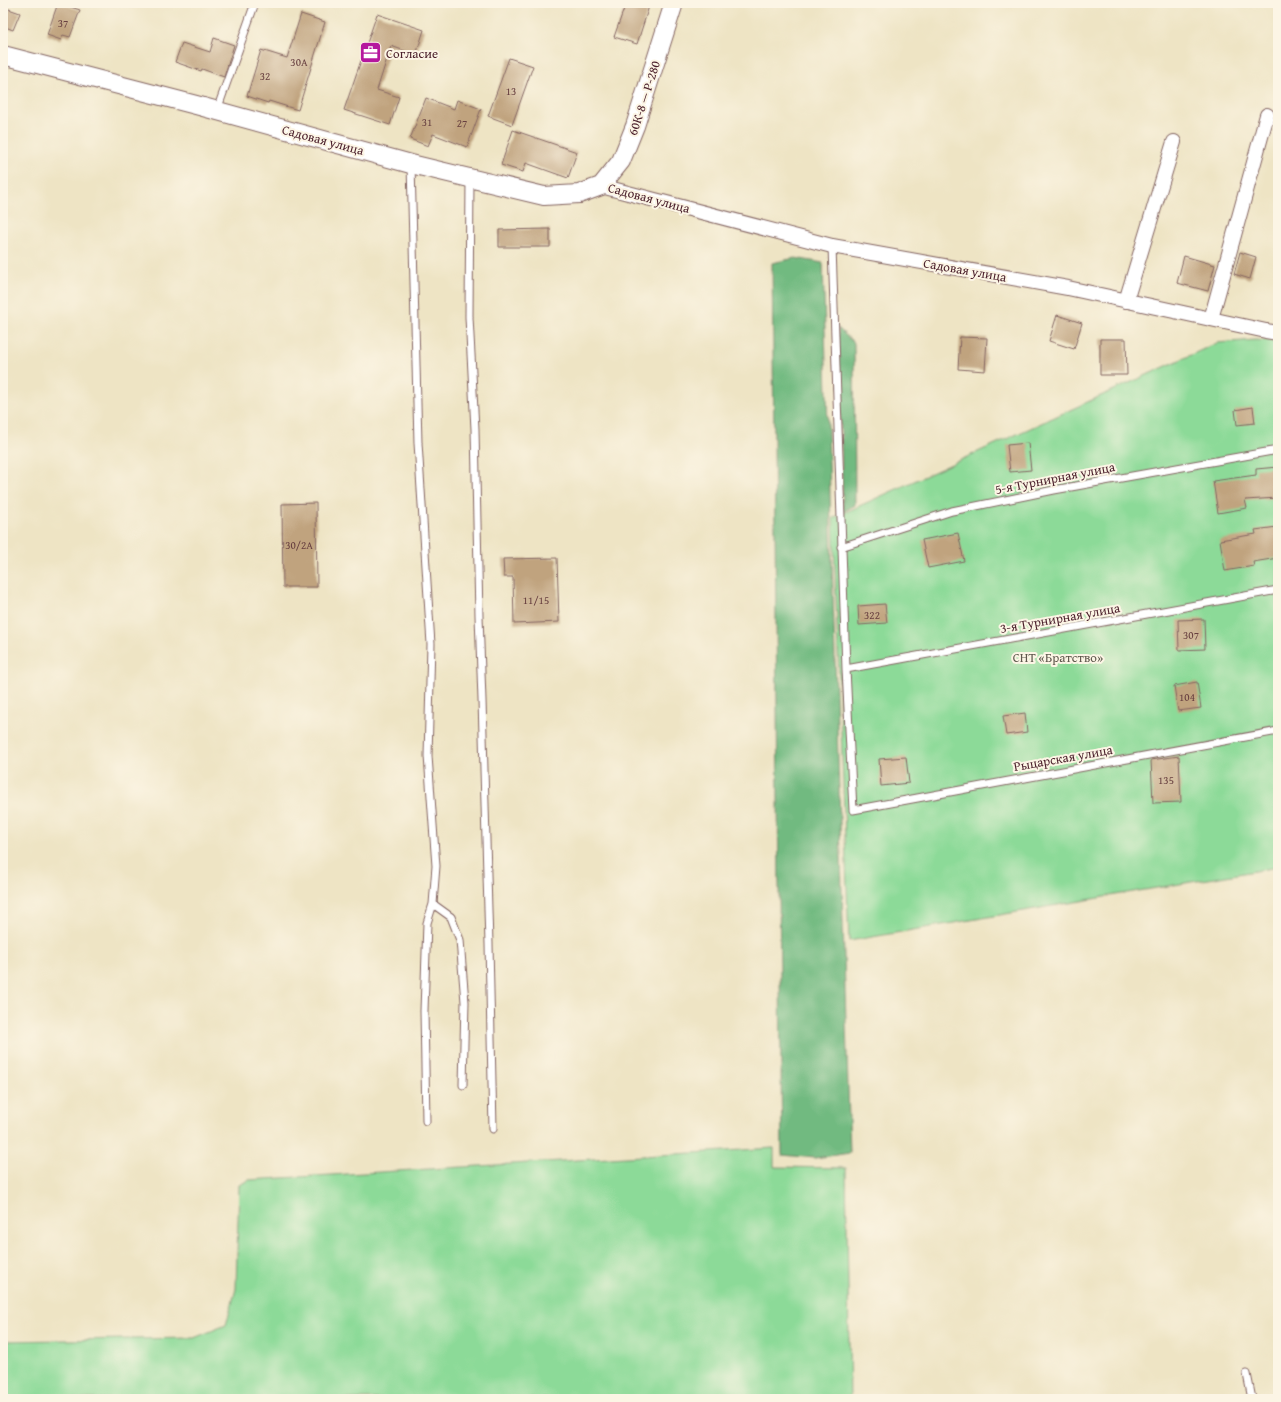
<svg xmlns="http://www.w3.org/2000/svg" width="1281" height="1402" font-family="'Gentium Book Plus',serif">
	<rect width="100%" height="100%" fill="#fcf5e5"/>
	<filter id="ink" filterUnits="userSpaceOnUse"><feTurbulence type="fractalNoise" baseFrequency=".025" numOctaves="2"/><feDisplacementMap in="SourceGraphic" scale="8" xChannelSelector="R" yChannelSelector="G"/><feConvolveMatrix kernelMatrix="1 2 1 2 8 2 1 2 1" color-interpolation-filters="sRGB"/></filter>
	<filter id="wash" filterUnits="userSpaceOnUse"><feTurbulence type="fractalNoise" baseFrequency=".012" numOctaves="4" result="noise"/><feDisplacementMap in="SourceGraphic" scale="16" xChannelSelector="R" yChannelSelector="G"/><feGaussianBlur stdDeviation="0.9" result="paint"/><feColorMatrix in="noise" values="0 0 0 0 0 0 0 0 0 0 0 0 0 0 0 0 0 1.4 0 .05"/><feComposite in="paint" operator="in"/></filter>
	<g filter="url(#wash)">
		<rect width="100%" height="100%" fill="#eee4c4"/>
		<path fill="#8cda98" stroke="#6b7c62" d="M1255,340L1278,341V867L849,941L833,518L1217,343Z
			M774,1148V1167L846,1168L850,1399H3V1341L194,1338L226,1325L236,1289L239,1185L249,1180Z"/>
		<path fill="#71ba80" stroke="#5e6c56" d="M795,258L823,263L850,1153L815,1158L782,1155L772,263Z
			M838,328L854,343L855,505L843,512Z"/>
		<g id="blocks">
			<path fill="#c0a37e" d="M58,3L80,10L70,37L63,35L61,40L47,35Z
				M626,3H650L637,44L614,37Z
				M3,7L20,13L13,30L3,26Z
				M301,14L325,22L298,110L269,101L268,103L247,96L261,50L287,58Z
				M377,14L424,30L416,55L391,46L377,90L399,97L390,125L344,110Z
				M214,38L234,45L224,77L202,69L201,71L175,62L182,43L210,52Z
				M509,58L533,66L512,125L488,116Z
				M426,98L454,109L457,100L481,109L467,147L433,134L428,146L410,139Z
				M513,130L577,152L568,178L526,163L523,172L501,165Z
				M550,229V247H499V230Z
				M1240,252L1256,257L1250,279L1234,274Z
				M1184,256L1215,265L1208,291L1177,283Z
				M1057,315L1082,323L1074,349L1049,341Z
				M960,337L987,338L985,371L958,369Z
				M1100,339H1126L1127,375H1100Z
				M1253,407L1255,423L1237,425L1235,410Z
				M1028,443L1031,470L1010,472L1007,445Z
				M1278,467V498L1245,500L1247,508L1218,513L1213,481L1256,475V469Z
				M316,503L317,587H283L282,504Z
				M1277,527L1278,536V558L1253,562L1254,566L1225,571L1220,540L1256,534L1255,530Z
				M958,533L964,561L928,568L922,540Z
				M557,558L559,622L514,624L513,577H504L503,559Z
				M885,604L887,623L859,625L858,606Z
				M1204,619L1205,649L1179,650L1178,620Z
				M1197,682L1201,708L1178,711L1174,686Z
				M1025,713L1027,732L1006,735L1003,716Z
				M1179,756L1181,802L1153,803L1151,760Z
				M906,757L909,783L881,786L879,759Z"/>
		</g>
	</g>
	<g filter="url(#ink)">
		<use href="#blocks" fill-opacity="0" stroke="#836461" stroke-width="1"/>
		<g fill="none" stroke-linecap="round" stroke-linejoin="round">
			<defs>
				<path id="service" d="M217,110L255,3
					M411,164L418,443L431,644L428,756L436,866L433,904L427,923L424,1011L426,1121
					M470,178L469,317L475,429L479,616L482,700L489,944L493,1129
					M832,246L846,669L853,810L1278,731
					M841,547L952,511L1054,490L1278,450
					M846,669L1278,590
					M433,904L451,917L460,940L465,1002L463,1085
					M1247,1374L1252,1399"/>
				<path id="minor" d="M601,186L832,246L1068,288L1266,331L1278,333
					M1126,301L1174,142
					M1211,319L1267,115"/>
				<path id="tertiary" d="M3,55L196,105L411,164L544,196L579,194L601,186L621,161L635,126L674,3"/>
			</defs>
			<use href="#service" stroke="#836461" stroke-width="9"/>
			<use href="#minor" stroke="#836461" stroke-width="16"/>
			<use href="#tertiary" stroke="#836461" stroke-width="20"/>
			<use href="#service" stroke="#fff" stroke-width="7"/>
			<use href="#minor" stroke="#fff" stroke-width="14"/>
			<use href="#tertiary" stroke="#fff" stroke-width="18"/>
		</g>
	</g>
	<defs>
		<symbol id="office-square" viewBox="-11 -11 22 22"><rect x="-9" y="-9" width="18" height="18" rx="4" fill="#b5179e" stroke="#fcf5e5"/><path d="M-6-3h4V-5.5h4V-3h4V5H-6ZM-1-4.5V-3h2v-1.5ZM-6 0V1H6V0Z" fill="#fff"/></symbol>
	</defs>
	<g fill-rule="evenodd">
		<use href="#office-square" x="358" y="40" width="25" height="25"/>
	</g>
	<g text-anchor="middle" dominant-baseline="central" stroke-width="4" stroke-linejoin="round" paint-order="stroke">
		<g font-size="11" fill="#684040">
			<text x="63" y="23">37</text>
			<text x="299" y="62">30А</text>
			<text x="265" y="76">32</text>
			<text x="511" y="91">13</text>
			<text x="427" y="122">31</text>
			<text x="462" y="123">27</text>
			<text x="299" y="545">30/2А</text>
			<text x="536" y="600">11/15</text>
			<text x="872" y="615">322</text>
			<text x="1191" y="635">307</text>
			<text x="1187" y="697">104</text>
			<text x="1166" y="780">135</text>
		</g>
		<g font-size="13" fill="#4a1f2b" stroke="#fcf5e5" text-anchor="start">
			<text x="386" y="53">Согласие</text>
		</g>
		<g font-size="13" fill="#4a1f2b" stroke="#fcf5e5">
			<text transform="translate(644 98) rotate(-72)">60К-8 — Р-280</text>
			<text transform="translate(323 140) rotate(15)">Садовая улица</text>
			<text transform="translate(649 198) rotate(15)">Садовая улица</text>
			<text transform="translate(965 270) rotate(10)">Садовая улица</text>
			<text transform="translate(1055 478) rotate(-11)">5-я Турнирная улица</text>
			<text transform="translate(1060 618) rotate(-10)">3-я Турнирная улица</text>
			<text transform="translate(1063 758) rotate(-10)">Рыцарская улица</text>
		</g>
		<g font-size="13" fill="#5e574c" stroke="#fcf5e5">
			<text x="1058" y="657">СНТ «Братство»</text>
		</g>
	</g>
	<rect width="1281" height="1402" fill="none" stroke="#fcf5e5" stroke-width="16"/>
</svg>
